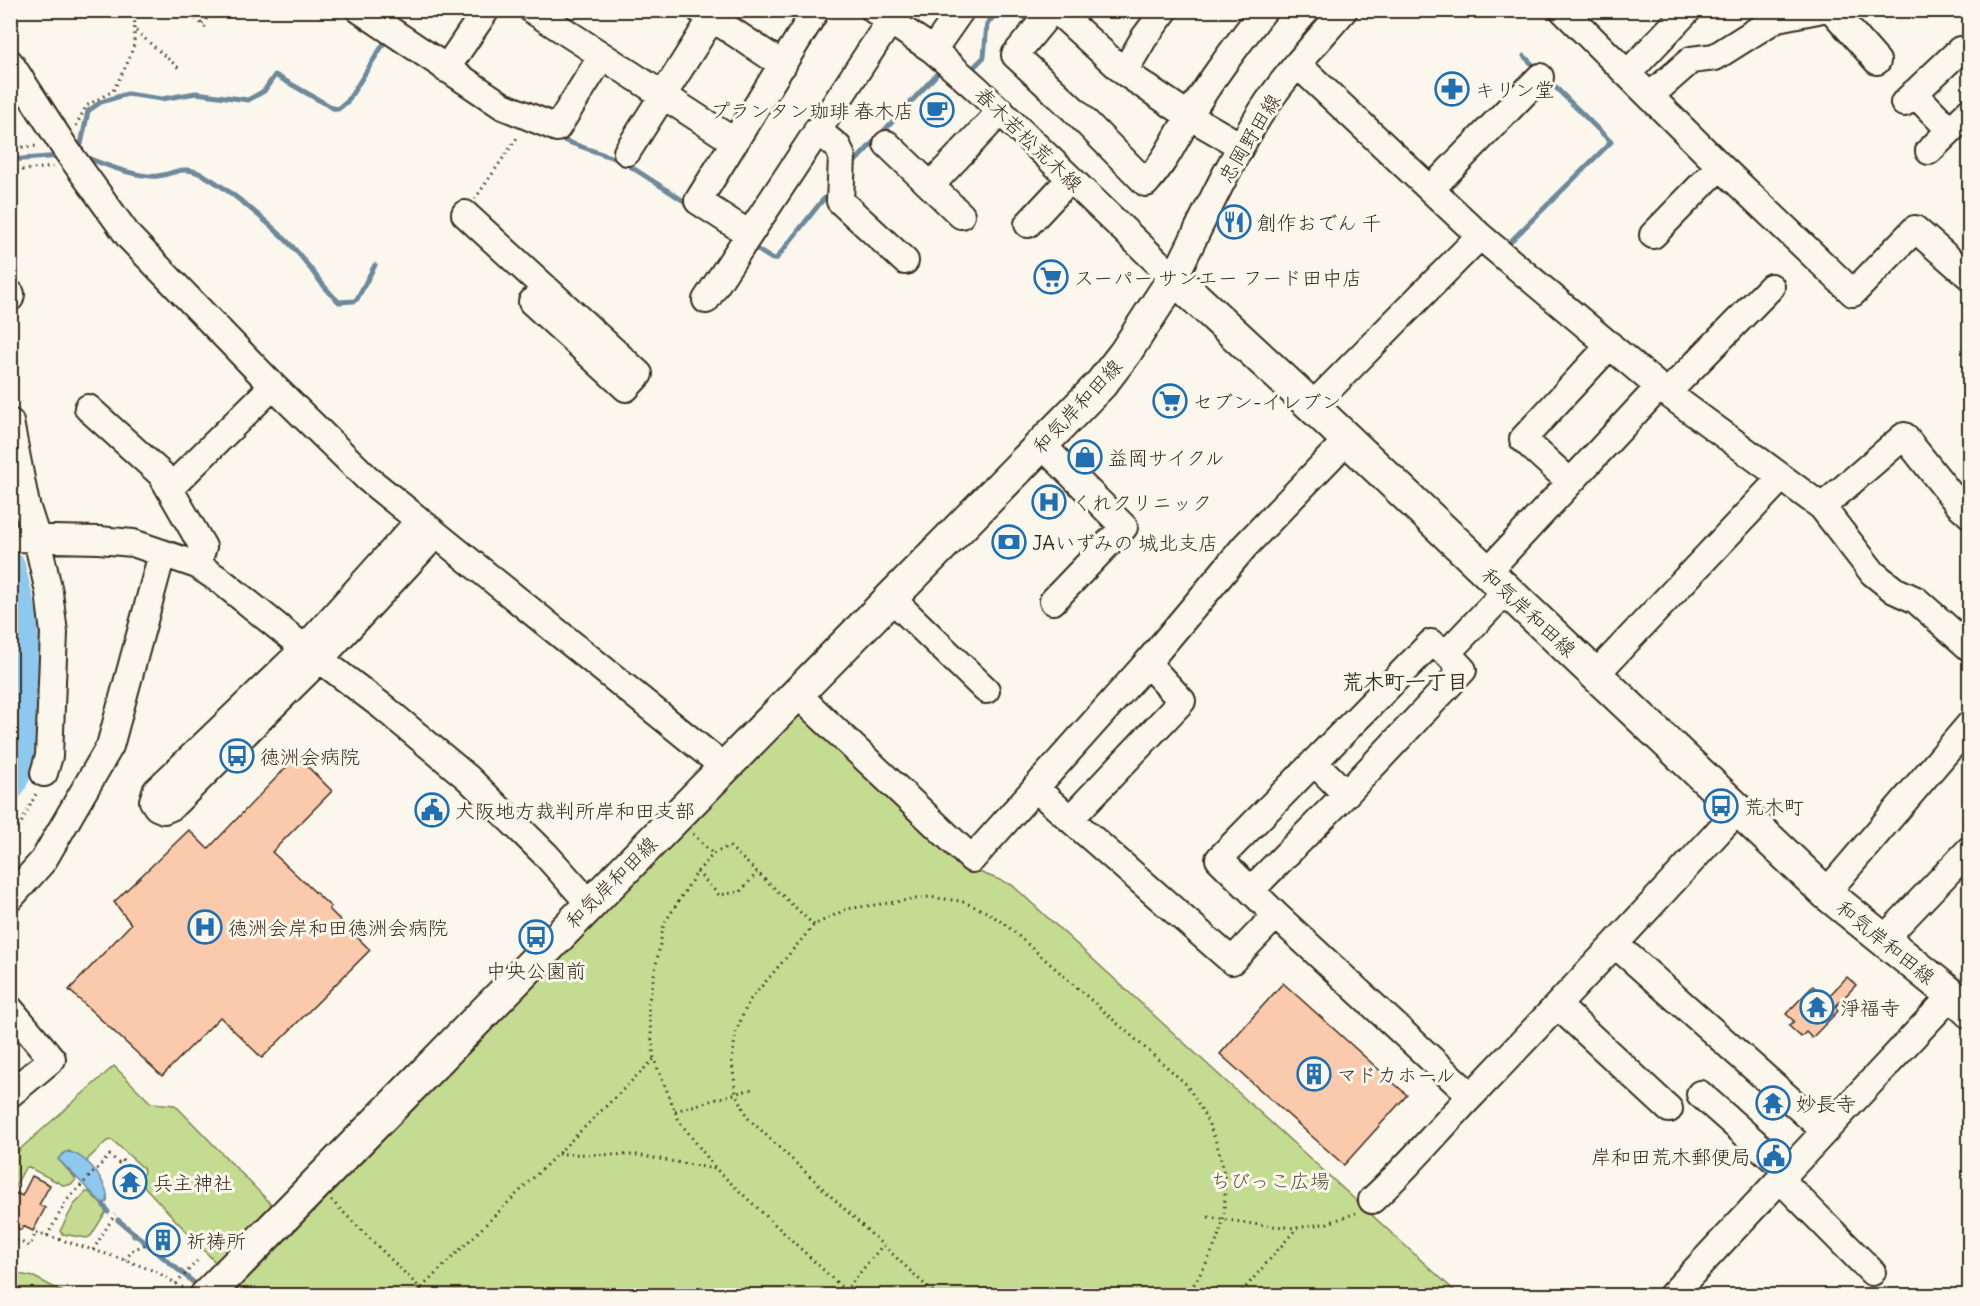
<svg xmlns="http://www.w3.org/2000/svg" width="1980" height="1306" font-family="Delius,'Klee One',sans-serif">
	<rect width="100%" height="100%" fill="#fbf7ec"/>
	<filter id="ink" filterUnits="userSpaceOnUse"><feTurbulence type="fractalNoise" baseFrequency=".0167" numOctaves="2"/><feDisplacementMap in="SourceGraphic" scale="12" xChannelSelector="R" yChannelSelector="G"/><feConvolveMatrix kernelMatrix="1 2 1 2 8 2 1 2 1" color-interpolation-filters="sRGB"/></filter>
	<g filter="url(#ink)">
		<path fill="#c4dc92" stroke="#808358" stroke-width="1.5" d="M802,712L962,865L1012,885L1459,1295L231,1296Z
			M114,1066L151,1103L175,1105L273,1206L219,1261H214L139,1181L144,1172L143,1168L112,1140L107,1141L88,1159L87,1164L69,1151L58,1159L76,1179C74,1184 68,1186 63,1185L28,1167L25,1168L11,1194L10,1158Z
			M86,1192H89L107,1210L91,1236L87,1238L62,1234L60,1231L74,1205Z
			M19,1274L34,1277L69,1295H11V1288Z"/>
		<path fill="#8ec8ee" stroke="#6d899b" stroke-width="1.5" d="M65,1152C83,1150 111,1184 107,1202L103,1204L58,1159Z"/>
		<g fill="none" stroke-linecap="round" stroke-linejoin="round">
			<path stroke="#6d899b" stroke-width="5" d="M1524,56L1538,70
				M971,70L984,57L987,24L999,10
				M554,137L622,161L690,205
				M79,154L88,111L101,102L127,94L162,99L196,93L248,100L264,91L275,75L333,108L338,109L347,102L386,40L389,41
				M83,156C102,164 137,178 158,176C170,175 180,167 193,171C217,177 281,233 298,253C312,269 322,287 339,302L354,301L357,299L375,265
				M10,160L61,156
				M851,166L938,73
				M750,245L772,259H776L821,202L831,192
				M1506,246L1611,142L1546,78
				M103,1204L108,1212
				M118,1220L193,1282"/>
			<path stroke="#8ec8ee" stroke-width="30" d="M10,566L25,627L27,723L22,761L10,786"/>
		</g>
		<path fill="#fbc9ab" stroke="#3b2a1e" stroke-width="1.5" d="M297,756L332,791L272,852L331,907L329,909L370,950L262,1058L220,1017L162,1076L69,990L131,924L114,902L189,830L208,849Z
			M1847,977L1856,985L1835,1007L1838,1011L1812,1038L1806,1032L1801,1037L1789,1026L1794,1021L1786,1014L1813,986L1826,999Z
			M1283,983L1407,1095L1344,1165L1220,1054Z
			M32,1176L50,1185L39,1205L45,1208L33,1231L23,1226L21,1230L10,1225V1205L17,1193L22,1196Z"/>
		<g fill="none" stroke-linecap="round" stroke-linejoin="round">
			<defs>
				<path id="minor" d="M360,10L503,106L557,128L602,56
					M532,10L735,142
					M700,10L783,65
					M874,10L933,50L976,88L1174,278C1202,222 1228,164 1262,111C1286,74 1316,43 1344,10
					M1052,10L1015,55L1073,109L1146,183C1165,162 1175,140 1189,116C1211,79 1237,45 1264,10
					M1056,10L1124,72L1189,116L1241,146
					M1563,10L1720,166L1853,293L1915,229L1970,277
					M1832,10L1877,61
					M933,50L961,10
					M10,63L65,148L129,237L273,386L368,479L724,767
					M1297,64L1480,236L1659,387L1822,507L1873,573L1894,590L1916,600L1970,648
					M446,69L486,10
					M1124,72L1144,38L1165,10
					M1627,74L1688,10
					M1914,93L1950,130
					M1650,96L1691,60L1715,57L1777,18L1818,10
					M1904,103L1960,50
					M817,130L838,147L842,157L840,201L905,261
					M887,144L961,215
					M1929,151L1970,111
					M627,152L717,10
					M931,185L1001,111
					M1431,189L1540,77
					M465,214L639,374L626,388L532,302L545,288
					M1028,224L1070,179
					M749,234L698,201L816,10
					M1653,235L1720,166
					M10,298L11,294
					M706,300L890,21
					M1667,393L1771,287
					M1312,406L1480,236
					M88,408L161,474L203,547L197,565
					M10,422L26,505L37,539L49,592L54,633L49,756L44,773
					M1042,445L1124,527L1053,601
					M1570,482L1523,439L1610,345
					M170,488L273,386
					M1822,507L1904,436L1958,504L1970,515
					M419,521L305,648L156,791L153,801L157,807L164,810L171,807L320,659L436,534
					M10,538L99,540L133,543L197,565L221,581L293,639L383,707L468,778L546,855L590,904
					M1487,572L1659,387
					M891,598L986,690
					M1447,653L1506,591
					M1595,675L1781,478
					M797,694L972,859L1147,663L1245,546L1347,440
					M1314,762L1346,794
					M1035,788L1070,819L1182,701L1147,663
					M1070,819L1232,961L1276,915L1471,1096
					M1251,890L1346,794L1463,670L1447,653L1431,643L1219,859L1276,915
					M1826,893L1970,724
					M10,898L43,861L110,746L162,554
					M1882,941L1970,849
					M1616,945L1825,1131
					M1558,1006L1669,1109
					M10,1009L52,1059L10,1094
					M1700,1094L1787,1171
					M1780,1179L1872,1272
					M1372,1200C1408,1167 1439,1129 1473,1094C1562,1001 1651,906 1738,810
					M1671,1296L1952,995"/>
				<path id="major" d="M206,1296L1101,384L1125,353L1174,278L1312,406L1826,893L1952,995L1970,1012"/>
			</defs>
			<use href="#minor" stroke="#3b2a1e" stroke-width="30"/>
			<use href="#major" stroke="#3b2a1e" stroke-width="36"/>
			<path stroke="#3b2a1e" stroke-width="3" stroke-dasharray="1.5 4.5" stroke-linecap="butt" d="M187,10L208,30
				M202,24L214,10
				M136,31L181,70
				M76,126L86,106L113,91L127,64L134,45L135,10
				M10,148L39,146
				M10,171L54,167
				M10,176L14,198L12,275
				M475,199L519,135
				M693,834L713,854
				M10,836L20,825L37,792
				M697,872L719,895L740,892L757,873
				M814,925L729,846L713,854L697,872L664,924L648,1006L654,1059L679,1121L717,1170L851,1296
				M675,1111L752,1089
				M558,1154L637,1155L715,1169
				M331,1200L428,1296
				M1208,1217L1260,1225L1297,1228
				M47,1236L67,1200L110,1155L119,1163L122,1160L136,1176L119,1196
				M132,1237L136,1232
				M11,1238L30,1246L36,1232L125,1260L157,1272L185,1289
				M93,1250L115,1214
				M125,1260L133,1250L144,1245L159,1227
				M176,1284L197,1261
				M413,1296L654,1059
				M841,1296L882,1246
				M937,1296L749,1119L736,1093L732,1062L736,1031L749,1001L814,925L847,909L929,897L961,901L987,912L1006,925L1186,1084C1209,1119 1226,1155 1225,1197C1224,1205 1225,1213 1223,1220C1217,1248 1201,1272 1187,1296
				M1238,1296L1297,1228L1328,1223L1356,1213"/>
			<use href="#minor" stroke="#fbf7ec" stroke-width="26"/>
			<use href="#major" stroke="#fbf7ec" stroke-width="32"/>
		</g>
	</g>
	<defs>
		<symbol id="pharmacy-ring" viewBox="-11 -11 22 22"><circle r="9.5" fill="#fbf7ec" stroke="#1f6fb2" stroke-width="1.5"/><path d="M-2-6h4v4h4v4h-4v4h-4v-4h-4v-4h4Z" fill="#1f6fb2"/></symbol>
		<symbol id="cafe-ring" viewBox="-11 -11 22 22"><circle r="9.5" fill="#fbf7ec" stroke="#1f6fb2" stroke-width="1.5"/><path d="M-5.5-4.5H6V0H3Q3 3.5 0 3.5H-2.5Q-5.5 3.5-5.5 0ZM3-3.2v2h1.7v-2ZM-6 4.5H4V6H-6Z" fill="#1f6fb2"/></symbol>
		<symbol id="restaurant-ring" viewBox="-11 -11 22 22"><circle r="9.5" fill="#fbf7ec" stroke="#1f6fb2" stroke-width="1.5"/><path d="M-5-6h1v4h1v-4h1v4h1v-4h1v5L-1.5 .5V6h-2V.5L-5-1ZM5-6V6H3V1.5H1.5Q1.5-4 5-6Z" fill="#1f6fb2"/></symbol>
		<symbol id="supermarket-ring" viewBox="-11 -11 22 22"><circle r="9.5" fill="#fbf7ec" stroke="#1f6fb2" stroke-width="1.5"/><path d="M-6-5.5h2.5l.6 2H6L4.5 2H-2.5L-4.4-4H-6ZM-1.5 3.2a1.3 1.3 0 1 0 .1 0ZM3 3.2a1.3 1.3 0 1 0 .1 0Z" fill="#1f6fb2"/></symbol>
		<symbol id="shop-ring" viewBox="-11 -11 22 22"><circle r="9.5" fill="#fbf7ec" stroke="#1f6fb2" stroke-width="1.5"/><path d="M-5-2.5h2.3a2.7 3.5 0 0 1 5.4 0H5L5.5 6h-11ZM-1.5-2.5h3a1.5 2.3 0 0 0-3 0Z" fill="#1f6fb2"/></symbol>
		<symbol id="hospital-ring" viewBox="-11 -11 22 22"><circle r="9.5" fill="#fbf7ec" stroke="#1f6fb2" stroke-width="1.5"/><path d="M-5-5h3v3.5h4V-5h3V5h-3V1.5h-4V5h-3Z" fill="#1f6fb2"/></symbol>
		<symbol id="bank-ring" viewBox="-11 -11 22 22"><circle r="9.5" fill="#fbf7ec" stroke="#1f6fb2" stroke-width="1.5"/><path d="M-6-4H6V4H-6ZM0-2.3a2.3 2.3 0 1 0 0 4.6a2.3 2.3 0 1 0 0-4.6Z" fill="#1f6fb2"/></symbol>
		<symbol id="bus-ring" viewBox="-11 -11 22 22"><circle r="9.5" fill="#fbf7ec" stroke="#1f6fb2" stroke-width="1.5"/><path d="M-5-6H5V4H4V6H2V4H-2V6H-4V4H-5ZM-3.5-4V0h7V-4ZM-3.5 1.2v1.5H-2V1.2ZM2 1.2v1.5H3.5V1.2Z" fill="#1f6fb2"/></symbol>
		<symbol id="civic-ring" viewBox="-11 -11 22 22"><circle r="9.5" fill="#fbf7ec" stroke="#1f6fb2" stroke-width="1.5"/><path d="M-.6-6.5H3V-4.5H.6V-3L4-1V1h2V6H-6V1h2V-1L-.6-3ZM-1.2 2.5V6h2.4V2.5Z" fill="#1f6fb2"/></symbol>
		<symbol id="temple-ring" viewBox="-11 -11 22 22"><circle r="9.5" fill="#fbf7ec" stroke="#1f6fb2" stroke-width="1.5"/><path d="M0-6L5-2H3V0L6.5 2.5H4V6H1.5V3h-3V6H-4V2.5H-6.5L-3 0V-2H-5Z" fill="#1f6fb2"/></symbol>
		<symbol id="building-ring" viewBox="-11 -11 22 22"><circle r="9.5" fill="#fbf7ec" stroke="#1f6fb2" stroke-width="1.5"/><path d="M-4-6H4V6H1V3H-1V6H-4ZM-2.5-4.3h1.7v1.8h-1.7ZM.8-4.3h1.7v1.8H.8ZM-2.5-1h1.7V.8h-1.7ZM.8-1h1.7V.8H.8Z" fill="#1f6fb2"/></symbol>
	</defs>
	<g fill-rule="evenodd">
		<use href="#pharmacy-ring" x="1433" y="70" width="38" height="38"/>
		<use href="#cafe-ring" x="918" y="91" width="38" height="38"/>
		<use href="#restaurant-ring" x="1215" y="203" width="38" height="38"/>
		<use href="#supermarket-ring" x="1032" y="258" width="38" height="38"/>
		<use href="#supermarket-ring" x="1151" y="382" width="38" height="38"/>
		<use href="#shop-ring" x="1066" y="438" width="38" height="38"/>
		<use href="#hospital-ring" x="1030" y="483" width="38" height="38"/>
		<use href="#bank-ring" x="990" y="523" width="38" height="38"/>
		<use href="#bus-ring" x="218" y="737" width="38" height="38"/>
		<use href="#bus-ring" x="1702" y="787" width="38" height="38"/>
		<use href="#civic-ring" x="413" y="791" width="38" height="38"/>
		<use href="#hospital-ring" x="186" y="908" width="38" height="38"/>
		<use href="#bus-ring" x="517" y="918" width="38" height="38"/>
		<use href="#temple-ring" x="1798" y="988" width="38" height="38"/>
		<use href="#building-ring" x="1295" y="1055" width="38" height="38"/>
		<use href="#temple-ring" x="1754" y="1084" width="38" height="38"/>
		<use href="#civic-ring" x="1755" y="1137" width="38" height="38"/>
		<use href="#temple-ring" x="111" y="1163" width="38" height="38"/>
		<use href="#building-ring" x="144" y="1221" width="38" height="38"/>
	</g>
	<g text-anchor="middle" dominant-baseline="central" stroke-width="6" stroke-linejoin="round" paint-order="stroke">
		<g font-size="20" fill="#3b2a1e" stroke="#fbf7ec" text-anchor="start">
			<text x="1475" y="89">キリン堂</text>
			<text x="914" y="110" text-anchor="end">プランタン珈琲 春木店</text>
			<text x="1257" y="222">創作おでん 千</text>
			<text x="1074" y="277">スーパー サンエー フード田中店</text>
			<text x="1193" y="401">セブン-イレブン</text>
			<text x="1108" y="457">益岡サイクル</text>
			<text x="1072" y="502">くれクリニック</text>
			<text x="1032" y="542">JAいずみの 城北支店</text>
			<text x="260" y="756">徳洲会病院</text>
			<text x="1744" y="806">荒木町</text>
			<text x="455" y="810">大阪地方裁判所岸和田支部</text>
			<text x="228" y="927">徳洲会岸和田徳洲会病院</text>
			<text x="536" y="970" text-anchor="middle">中央公園前</text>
			<text x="1840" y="1007">淨福寺</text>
			<text x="1337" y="1074">マドカホール</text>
			<text x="1796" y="1103">妙長寺</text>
			<text x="1751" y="1156" text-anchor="end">岸和田荒木郵便局</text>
			<text x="153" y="1182">兵主神社</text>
			<text x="186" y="1240">祈祷所</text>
		</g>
		<g font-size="20" fill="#3b2a1e" stroke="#fbf7ec">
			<text transform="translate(1249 138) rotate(-59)">忠岡野田線</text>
			<text transform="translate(1029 139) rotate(44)">春木若松荒木線</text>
			<text transform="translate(1077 406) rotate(-47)">和気岸和田線</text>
			<text transform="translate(1529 612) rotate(43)">和気岸和田線</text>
			<text transform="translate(611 882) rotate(-45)">和気岸和田線</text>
			<text transform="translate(1886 942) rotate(39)">和気岸和田線</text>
		</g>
		<g font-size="20" fill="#5d563b" stroke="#fbf7ec">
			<text x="1270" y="1180">ちびっこ広場</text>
		</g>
		<g font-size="21" font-weight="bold" fill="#3b2a1e" stroke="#fbf7ec">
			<text x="1405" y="681">荒木町一丁目</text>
		</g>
	</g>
	<rect width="1980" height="1306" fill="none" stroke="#fbf7ec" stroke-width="36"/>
	<rect x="18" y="18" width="1944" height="1270" fill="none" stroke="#3b2a1e" stroke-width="2" filter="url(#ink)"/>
</svg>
